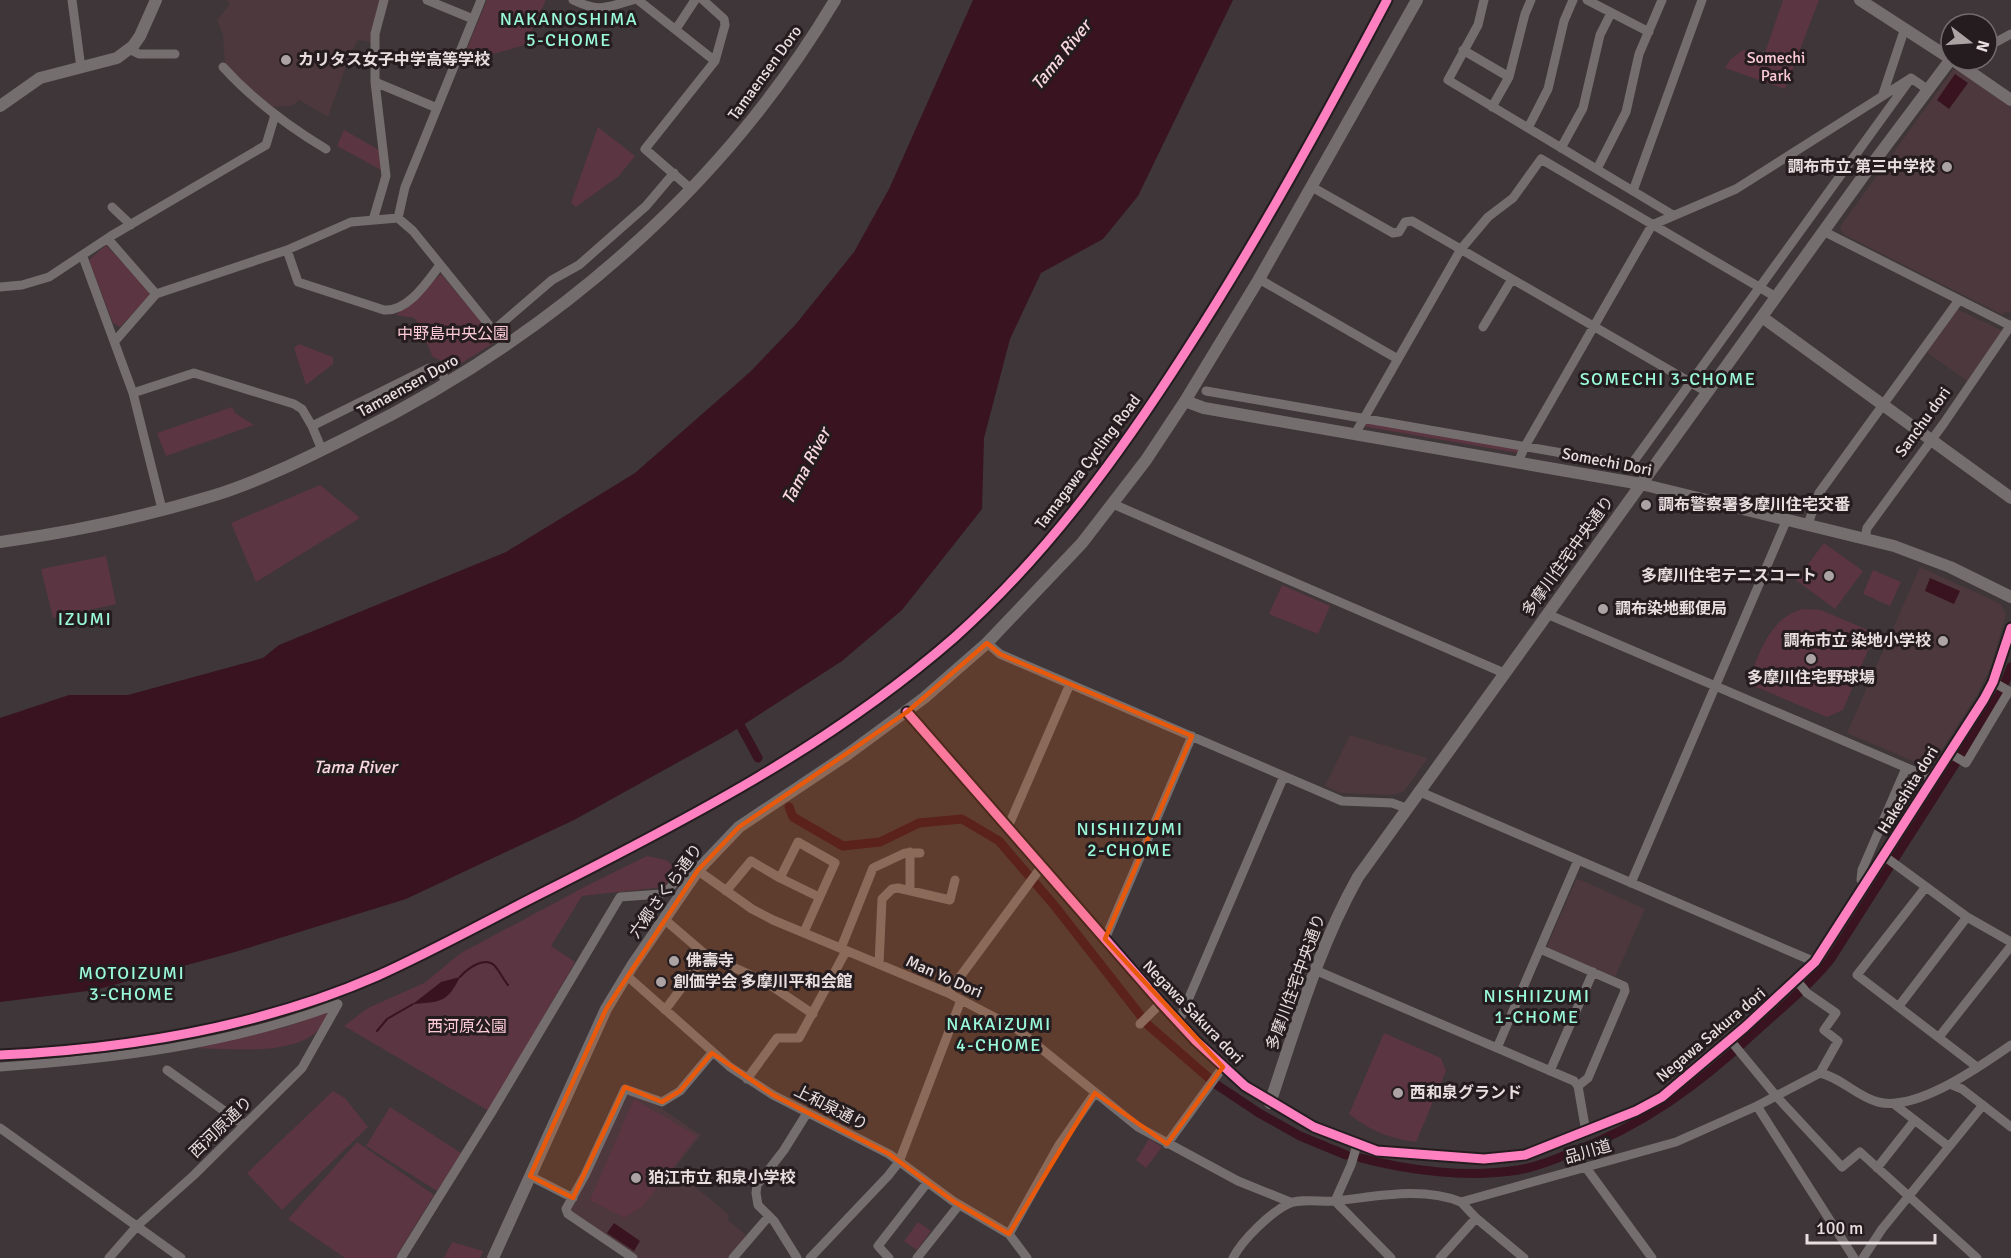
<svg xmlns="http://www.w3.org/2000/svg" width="2011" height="1258" font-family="Signika,'Noto Sans JP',sans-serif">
	<rect width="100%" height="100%" fill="#3e3638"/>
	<path fill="#4d383d" d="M226,0H380L371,42L358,40L350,54L328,117L299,100L292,106L269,107L225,65L223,35L217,20L230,4Z
		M1959,69L2011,107V311L2001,314L1843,234L1840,227L1953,70Z
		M1957,309L2005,332L1970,383L1925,351Z
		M1920,567L2001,604L2006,615L1991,666L1977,695L1934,762L1920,764L1847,733Z
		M1350,735L1424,757L1428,758L1403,792L1391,795L1341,793L1325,786Z
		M1576,880H1581L1645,909L1615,977L1550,950L1547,946Z
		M630,1092L658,1106L701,1135L674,1169L729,1215L728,1220L745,1234L746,1239L730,1258H639L572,1213L570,1210Z"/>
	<path fill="#5c3542" d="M487,0H546L525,45L461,63Z
		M1783,0H1819L1785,89L1725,68L1730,60L1743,50L1765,53Z
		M598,127L635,156L619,176L576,207L571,203Z
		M344,130L379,150L383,171L337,146Z
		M106,245L149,291V296L120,327L113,323L89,260Z
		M441,274L497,341L455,367L433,357L424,337L414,329L418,323L414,318L396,315Z
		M299,344L333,357V364L306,385L294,348Z
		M232,407L235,413L254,425L166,456L157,433Z
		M1365,422L1518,449V453L1362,426Z
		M320,485L360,518L256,582L231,523Z
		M1824,543L1863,571L1835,609L1796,580Z
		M106,556L116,604L53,618L41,569Z
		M1873,570L1901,582L1890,606L1863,594Z
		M1282,585L1330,606L1318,634L1269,614Z
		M1803,609L1821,610L1875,633L1843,710L1827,717L1747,683C1760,654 1768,618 1803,609Z
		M647,856L666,860L678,870L665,887L582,896L551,946L575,962L489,1111L344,1026L368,1008L424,983L461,953L592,883Z
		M330,1010C326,1017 321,1029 314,1034C288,1055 229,1049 197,1048L286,1027Z
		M1384,1033L1441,1058L1446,1071L1416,1142C1388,1138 1371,1131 1349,1114Z
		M333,1091L345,1098L368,1127L282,1210L247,1173Z
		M634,1099L697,1136L643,1206L624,1218L590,1200Z
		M390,1107L461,1153L437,1191L366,1146Z
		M1149,1139L1162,1147L1146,1168L1136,1160Z
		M357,1142L434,1195L395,1258H345L288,1219Z
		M918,1222L931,1231L917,1250L904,1241Z
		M452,1242L483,1251L480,1258H444Z"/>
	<path fill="#391320" d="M973,0H1233L1138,196L1103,239L1041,273L1010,339L984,438L982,509L902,610L842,661L729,734L574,820L406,899L235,952L95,990L0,1002V718L69,695H128L263,658L279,645L506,552L635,473L750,372L796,324L854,252L889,189Z
		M1955,74L1968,83L1949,109L1937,100Z
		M1930,578L1960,591L1954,604L1925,591Z
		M460,977C447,1003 440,1002 413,1004L441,982Z
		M614,1223L640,1241L634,1251L607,1233Z"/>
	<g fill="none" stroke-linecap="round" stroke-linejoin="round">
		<path stroke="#391320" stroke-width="2" d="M460,977C466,970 483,956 494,965C499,970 503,979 508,985
			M377,1031L387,1019L413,1004"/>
		<path stroke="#391320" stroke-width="9" d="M740,725L758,758
			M789,807L793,817L843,846L880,842L919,823L962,819L999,841L1054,905L1148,1025L1217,1085L1259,1113L1300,1136L1346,1155
			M1361,1158C1410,1171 1468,1178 1518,1170C1536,1167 1554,1160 1570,1153C1641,1127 1700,1084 1755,1032C1780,1009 1808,987 1830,960L2001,692L2011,667"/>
		<path stroke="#756e6f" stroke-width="9" d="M72,0L81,68
			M427,0L473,19
			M573,0C600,13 606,7 633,0
			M638,0L715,61
			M1484,0L1478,25L1448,80L1633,191
			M1587,0L1649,32
			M676,29L695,0
			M1987,47L2011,34
			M129,49L139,54H175
			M1463,50L1509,77
			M223,67C253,100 288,126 326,149
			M375,82L437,108
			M1883,94L1905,28
			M1492,107L1509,77L1525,14L1531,0
			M1528,128L1548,89L1564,21L1573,0
			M1561,148L1583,108L1600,35L1611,13
			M1597,169L1626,112L1639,54L1662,0
			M1312,187L1393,233L1399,232L1405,222L1412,221L1707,392
			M691,189L645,149L715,61L725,25L724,19L703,0
			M112,207L131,225
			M1673,215L1633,191L1702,0
			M398,218L405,187L481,0
			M373,220L386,176L375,82V34L384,0
			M1823,231L2011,326
			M108,239L156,294
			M287,250L298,282L384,310C408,312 427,282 440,265
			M83,257L133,393L162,509
			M1259,279L1396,358
			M0,287L22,285L49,277L111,236L266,145L275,115
			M1483,327L1512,279
			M494,330L552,280L579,265L646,206L674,173
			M115,341L156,294L287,250L351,222L398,218L413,231L506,346
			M1206,391L1631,465L1911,78
			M133,393L194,373L294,404L302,409L312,426L429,368L438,370L449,383
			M312,426L322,450
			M1355,434L1461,249L1488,217L1513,198L1541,159L1776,297
			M1518,463L1524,448L1652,225L1736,189L1911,78L1927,89
			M1113,504L1504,673
			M1808,524L1819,493L1959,300
			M1865,538L1867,528L1944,423L2011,325
			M1547,614L1933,779
			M987,643L1000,654L1342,801L1392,803L1406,808
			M1949,753L1966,763L2009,691L1993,682
			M1418,791L1815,962
			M1008,827L1070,684
			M910,852V889
			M1884,856L1967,917L2011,942
			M780,878L819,897
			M1631,883L1787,519
			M1865,885L1861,880L1862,870L1906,768
			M1925,888L1857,975L1977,1067
			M726,891L751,861L780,878L798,842L835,863L804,932
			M664,919L706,955L764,981L813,1014
			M1105,939L1192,736
			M841,948L873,868L905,853H920
			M1540,949L1624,986L1625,991L1588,1078L1578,1086
			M879,964L882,899L892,889L898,888L950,900L955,880
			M1315,970L1574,1081L1578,1086L1586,1132
			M626,975L730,1067L773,1095L889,1154L953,1201L1009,1234L1027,1258
			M1797,981L1807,993L1836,1013L1824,1030L1838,1041L1820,1073
			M948,993L1042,866
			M1899,1006L1967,917
			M665,1010L706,955
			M1179,1021L1284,776
			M1140,1024L1161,1003
			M1939,1037L2011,946
			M1730,1040L1777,1097L1842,1167L1860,1152L1977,1258
			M1497,1048L1578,860
			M0,1067C114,1059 230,1045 338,1004
			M167,1070L244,1125
			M1550,1071L1593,972
			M747,1079L777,1038H799L846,951
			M1950,1084L1962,1089L2011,1127
			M1894,1104L1948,1146
			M1757,1106L1854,1258
			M0,1128L181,1258
			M1167,1144L1223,1067
			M1357,1145L1351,1165L1335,1201L1391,1258
			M1877,1168L1914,1121
			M1587,1169L1652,1258
			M530,1176L573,1198
			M1461,1202L1476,1218L1524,1258
			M1009,1234L1059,1145L1095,1093
			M109,1258L137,1226L194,1175L302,1068L338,1004
			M401,1258L493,1110L620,897L661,894L670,888L690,865L752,909L773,920L948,993L1017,1029L1138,1127L1238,1181L1290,1202
			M633,1258L568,1214L566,1209L585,1175L625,1089L662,1102L680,1091L712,1053
			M733,1258L769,1216
			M797,1258L774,1221L758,1205L756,1193L757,1185L784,1150L807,1113
			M810,1258L888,1176L899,1162L961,1000
			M889,1258L878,1246L927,1183
			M917,1258L959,1205
			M1233,1258C1242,1240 1270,1213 1288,1204C1299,1198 1321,1202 1334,1201C1375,1197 1421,1186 1461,1202L1676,1142L1757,1106L1820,1073C1842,1078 1857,1097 1878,1102C1917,1112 1980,1066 2011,1045
			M1440,1258L1476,1218
			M1863,1258L1882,1229L1983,1105"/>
		<path stroke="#756e6f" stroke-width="12" d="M1860,0L1951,59
			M1953,60L2011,100
			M0,106L40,78L117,58L133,46L140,36L156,0
			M1762,317L2011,498
			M1185,401L1204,408L1641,484L1894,546L1950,567L2011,597
			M0,542C72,532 143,517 212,496C261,481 308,457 354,434C551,336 722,190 835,0
			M907,712L1161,1003L1196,1041L1245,1086L1314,1127L1377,1151L1484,1159L1525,1155L1636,1111L1662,1097L1745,1027L1815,962L1984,699L1993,682L2011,628
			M1270,1103C1296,1026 1318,948 1358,877L1864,175L1951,59
			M493,1258L606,1009L632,966L698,870L739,827L848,754L924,698L987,643L1082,543L1146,460L1185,401L1259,279L1417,0"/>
		<defs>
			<path id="cycleway" d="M907,712L1161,1003L1196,1041L1245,1086L1314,1127L1377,1151L1484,1159L1525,1155L1636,1111L1662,1097L1745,1027L1815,962L1984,699L1993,682L2011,628
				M0,1055C126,1049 260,1027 377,976C435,950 492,918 550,889C692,817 834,743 955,637C1047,555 1120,454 1186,351C1259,238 1324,119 1387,0"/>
		</defs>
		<use href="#cycleway" stroke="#241c1e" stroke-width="13"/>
		<use href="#cycleway" stroke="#ff80c0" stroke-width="9"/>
	</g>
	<path fill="#e8590c" fill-opacity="0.2" stroke="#e8590c" stroke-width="4.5" stroke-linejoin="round" d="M987,643L1000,654L1192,736L1105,939L1223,1067L1167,1144L1095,1093L1009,1234L953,1201L889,1154L773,1095L712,1053L680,1091L662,1102L625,1087L573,1198L530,1176L606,1009L698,870L739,827L907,712Z"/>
	<g fill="#aca3a5" stroke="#241c1e" stroke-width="2">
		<circle cx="286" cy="60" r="6"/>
		<circle cx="1947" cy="167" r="6"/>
		<circle cx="1646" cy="505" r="6"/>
		<circle cx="1829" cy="576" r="6"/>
		<circle cx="1603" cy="609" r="6"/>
		<circle cx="1943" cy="641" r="6"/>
		<circle cx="1811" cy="659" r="6"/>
		<circle cx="674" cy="961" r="6"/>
		<circle cx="661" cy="982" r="6"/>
		<circle cx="1398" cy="1093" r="6"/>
		<circle cx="636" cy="1178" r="6"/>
	</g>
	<g text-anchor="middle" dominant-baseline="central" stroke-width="6" stroke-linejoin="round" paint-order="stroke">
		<g font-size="16" fill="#fdcbd8" stroke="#241c1e">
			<text x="1776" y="58">Somechi<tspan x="1776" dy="18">Park</tspan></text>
			<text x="453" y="334">中野島中央公園</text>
			<text x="467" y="1027">西河原公園</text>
		</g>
		<g font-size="16" font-weight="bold" fill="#e8dee0" stroke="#241c1e" text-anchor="start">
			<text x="298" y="60">カリタス女子中学高等学校</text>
			<text x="1935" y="167" text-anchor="end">調布市立 第三中学校</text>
			<text x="1658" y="505">調布警察署多摩川住宅交番</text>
			<text x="1817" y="576" text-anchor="end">多摩川住宅テニスコート</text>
			<text x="1615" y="609">調布染地郵便局</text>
			<text x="1931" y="641" text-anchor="end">調布市立 染地小学校</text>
			<text x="1811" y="678" text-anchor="middle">多摩川住宅野球場</text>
			<text x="686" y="961">佛壽寺</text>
			<text x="673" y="982">創価学会 多摩川平和会館</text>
			<text x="1410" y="1093">西和泉グランド</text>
			<text x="648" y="1178">狛江市立 和泉小学校</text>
		</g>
		<g font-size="16" fill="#e8dee0" stroke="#241c1e">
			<text transform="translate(765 73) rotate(-54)">Tamaensen Doro</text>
			<text transform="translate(408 386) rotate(-29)">Tamaensen Doro</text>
			<text transform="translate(1923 422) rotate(-54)">Sanchu dori</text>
			<text transform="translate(1088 462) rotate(-53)">Tamagawa Cycling Road</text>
			<text transform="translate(1607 462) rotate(11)">Somechi Dori</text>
			<text transform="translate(1568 556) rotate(-54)">多摩川住宅中央通り</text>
			<text transform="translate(1908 790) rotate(-58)">Hakeshita dori</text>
			<text transform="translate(666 891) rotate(-54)">六郷さくら通り</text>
			<text transform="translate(944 977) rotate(24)">Man Yo Dori</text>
			<text transform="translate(1296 982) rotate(-70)">多摩川住宅中央通り</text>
			<text transform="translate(1193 1012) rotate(46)">Negawa Sakura dori</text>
			<text transform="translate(1711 1035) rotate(-40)">Negawa Sakura dori</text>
			<text transform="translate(831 1108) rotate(27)">上和泉通り</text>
			<text transform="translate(221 1127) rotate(-44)">西河原通り</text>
			<text transform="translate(1588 1152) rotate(-16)">品川道</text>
		</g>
		<g font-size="18" letter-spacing="1.5" fill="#9af9da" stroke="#241c1e">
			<text x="569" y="19">NAKANOSHIMA<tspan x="569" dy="21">5-CHOME</tspan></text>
			<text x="1668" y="379">SOMECHI 3-CHOME</text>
			<text x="85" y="619">IZUMI</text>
			<text x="1130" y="829">NISHIIZUMI<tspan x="1130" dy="21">2-CHOME</tspan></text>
			<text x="132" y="973">MOTOIZUMI<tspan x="132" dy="21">3-CHOME</tspan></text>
			<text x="1537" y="996">NISHIIZUMI<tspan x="1537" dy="21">1-CHOME</tspan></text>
			<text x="999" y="1024">NAKAIZUMI<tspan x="999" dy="21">4-CHOME</tspan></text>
		</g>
		<g font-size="18" font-style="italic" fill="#f8d7df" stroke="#241c1e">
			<text transform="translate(1061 55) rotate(-51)">Tama River</text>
			<text transform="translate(806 466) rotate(-62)">Tama River</text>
			<text x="355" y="767">Tama River</text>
		</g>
	</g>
	<g transform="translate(1969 42) rotate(107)"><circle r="28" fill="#241c1e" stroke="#726a6c" stroke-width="1.5"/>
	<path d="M0-4.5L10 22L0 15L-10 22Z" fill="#aca3a5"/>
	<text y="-9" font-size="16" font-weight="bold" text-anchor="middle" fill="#e8dee0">N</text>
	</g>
	<path d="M1807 1234v9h128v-9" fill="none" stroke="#e8dee0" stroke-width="3"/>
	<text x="1816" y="1234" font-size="18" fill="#e8dee0" stroke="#241c1e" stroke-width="4.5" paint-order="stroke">100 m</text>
</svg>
